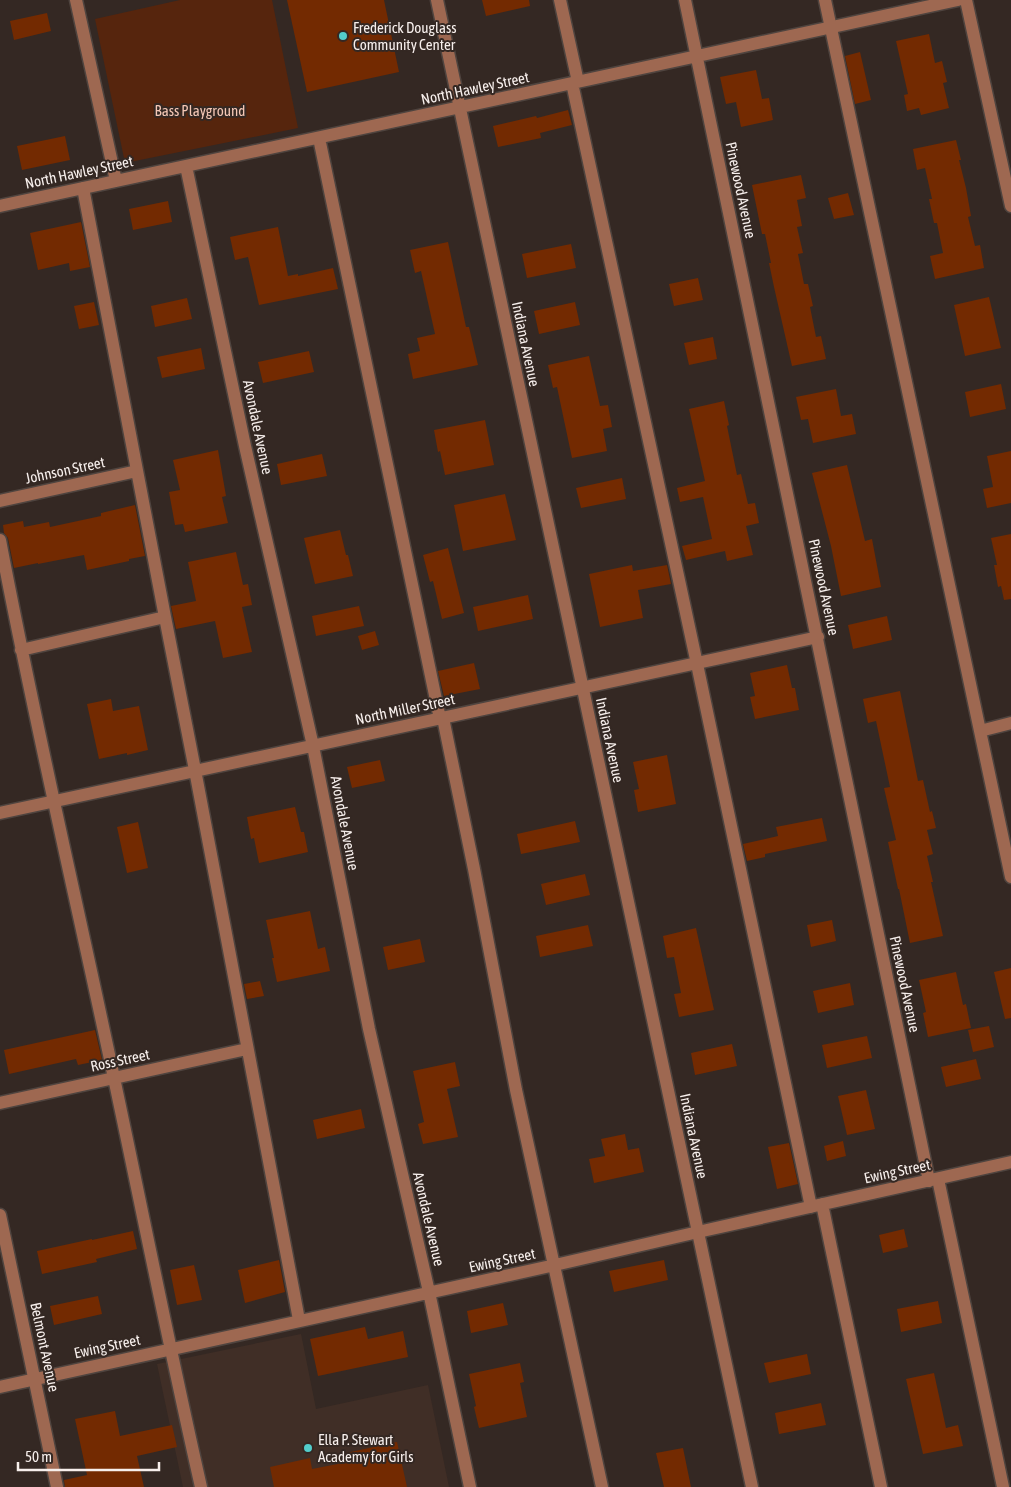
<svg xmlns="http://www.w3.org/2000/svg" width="1011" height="1487" font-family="'Asap Condensed',sans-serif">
	<rect width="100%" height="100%" fill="#342823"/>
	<path fill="#402e26" d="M301,1334L316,1409L428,1385L449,1487H183L157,1364Z"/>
	<path fill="#56250d" d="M180,0H272L298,128L125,163L95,19Z"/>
	<path fill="#732a01" d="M287,0H384L399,72L307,92Z
		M482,0H529L530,6L486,16Z
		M47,13L51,31L14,40L10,21Z
		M929,34L935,63L942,61L947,82L943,83L949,108L921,115L919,108L907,111L904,95L908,94L896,41Z
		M860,52L871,100L855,104L845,56Z
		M756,70L762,99L769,98L773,120L741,127L736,102L726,104L720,77Z
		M568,110L572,125L540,133L541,138L498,147L493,126L536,116L537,118Z
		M65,136L70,160L22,170L17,146Z
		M956,140L961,160H959L966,188L971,216L968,217L975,246L980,245L984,268L935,279L930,256L943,253L937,223H934L929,199H932L925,168L917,170L913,149Z
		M801,175L806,198L797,200L802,226L797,227L803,253L798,254L804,284H808L813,306L810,307L816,337L821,336L826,359L792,366L774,287L769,263H771L765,234H762L752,185Z
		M848,193L854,215L834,219L828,198Z
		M168,201L172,222L133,230L129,209Z
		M81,222L90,267L70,271L69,263L38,270L30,233Z
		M278,227L288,276L298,274V276L333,268L338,289L259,305L248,257L235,260L230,237Z
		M448,242L466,327H469L478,365L413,379L408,354L420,351L417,338L435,334L421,271L415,273L410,250Z
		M571,244L576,268L527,278L522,254Z
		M698,278L703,300L674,306L669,284Z
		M989,297L1001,348L965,356L954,305Z
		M187,298L192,319L155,327L151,306Z
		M94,302L99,325L79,329L74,306Z
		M575,302L580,325L539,334L534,311Z
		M713,337L717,359L689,365L684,343Z
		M201,348L205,369L162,378L157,357Z
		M309,351L314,372L263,383L258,362Z
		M589,356L600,406L608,405L612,427L603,429L607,451L572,458L557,387L553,388L548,365Z
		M1001,384L1006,409L970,417L965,392Z
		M836,389L841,416L852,414L856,434L813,443L808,419L801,420L796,397Z
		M724,401L729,425L727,426L737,475L741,474L748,504L755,503L759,523L746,526L753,555L727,561L725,551L686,560L682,546L712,539L703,497L680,502L677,488L705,481L689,409Z
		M485,420L494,465L445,475L440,451L438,452L434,430Z
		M218,450L226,496L222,497L228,523L185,532L183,524L175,525L169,492L180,490L173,460Z
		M1011,451V503L987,508L983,489L993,487L987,456Z
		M322,454L327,476L281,485L277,464Z
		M847,465L865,541L872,539L881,587L841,596L831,546L812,473Z
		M622,478L626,499L581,508L576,488Z
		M505,494L516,540L463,551L454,505Z
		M135,505L145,556L129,559V561L87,570L84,555L38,564V563L14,568L8,538L4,533L3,525L23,521L24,527L49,522L50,527L101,516V513Z
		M340,530L346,555H348L353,576L315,584L304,538Z
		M1011,534V599L1004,600L1001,586L998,587L994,565H997L991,538Z
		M448,548L464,613L442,619L433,581L430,582L423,555Z
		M236,552L243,585L248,584L252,605L242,607L252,652L223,658L215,621L176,629L171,606L196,601L188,562Z
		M632,565L633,571L667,565L671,584L638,590L643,618L600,627L589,574Z
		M528,595L533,619L478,631L473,607Z
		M359,606L364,626L316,636L312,616Z
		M887,616L892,640L853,649L848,625Z
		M375,631L379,645L362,650L358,636Z
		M474,663L480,689L444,696L438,671Z
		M787,665L792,688H795L799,710L755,719L750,697L755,696L750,673Z
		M900,691L918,781L923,780L930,812L932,811L936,828L927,830L933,854L927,856L933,882H931L943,936L910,943L899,889H898L888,842L896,840L884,788L890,787L876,721L868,723L863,699Z
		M111,699L113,711L139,706L148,750L127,755V753L99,759L87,704Z
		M667,755L676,804L638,812L634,790L639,789L633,762Z
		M380,760L385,781L352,788L347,767Z
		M295,807L301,832H304L308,852L259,863L254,838L251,839L247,817Z
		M822,818L827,841L765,854V857L747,861L743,844L778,836L776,827Z
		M575,821L580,842L521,854L517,834Z
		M138,822L148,868L127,873L117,827Z
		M585,874L590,895L546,905L541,884Z
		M310,911L318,949L325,947L330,971L277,982L272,958H274L266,920Z
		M832,920L836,941L811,947L807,925Z
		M588,925L593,946L540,957L536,936Z
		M696,928L714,1010L679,1017L674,994L681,993L674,957L667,958L663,936Z
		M420,939L425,962L388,970L383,947Z
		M1011,968V1018L1005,1019L994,972Z
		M956,972L963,1005L966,1004L971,1028L928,1037L923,1013L926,1012L919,980Z
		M260,981L264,996L247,999L244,984Z
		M850,983L854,1005L818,1013L813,991Z
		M989,1026L994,1047L973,1052L968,1030Z
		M95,1030L102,1060L78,1065L76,1059L9,1074L4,1050Z
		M867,1036L872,1058L827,1068L822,1045Z
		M732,1044L737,1066L695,1075L691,1053Z
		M976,1059L981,1079L946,1087L941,1067Z
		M455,1062L460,1086L447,1089L458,1137L423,1144L418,1124L424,1122L413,1071Z
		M866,1090L875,1129L847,1135L838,1096Z
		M361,1109L365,1128L317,1139L313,1120Z
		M625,1134L628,1150L639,1148L644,1172L594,1183L589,1159L605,1156L601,1139Z
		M843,1141L846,1156L827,1161L824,1146Z
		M789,1143L798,1184L777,1189L768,1147Z
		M904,1229L908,1247L883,1253L879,1235Z
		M133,1231L137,1249L96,1259L97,1262L42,1274L37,1251L92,1239V1240Z
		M279,1260L285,1292L245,1303L238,1270Z
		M664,1260L668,1280L614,1292L609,1271Z
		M194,1265L202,1300L177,1305L170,1270Z
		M98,1296L102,1314L54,1325L50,1306Z
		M938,1301L942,1323L901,1332L897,1309Z
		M503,1303L508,1325L471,1333L467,1311Z
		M365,1327L368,1339L403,1331L408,1357L318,1376L310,1339Z
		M807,1354L811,1374L769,1383L764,1363Z
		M520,1363L524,1382L520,1383L527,1417L479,1428L474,1407L476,1406L469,1374Z
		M934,1373L946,1428L958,1425L963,1446L923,1454L906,1379Z
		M821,1403L826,1425L779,1434L775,1413Z
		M115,1411L120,1436L172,1425L177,1447L137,1456L144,1487H65L64,1480L87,1475L75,1419Z
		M397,1442L407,1487H274L270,1467L310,1458L312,1469L348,1462L346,1453Z
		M683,1448L691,1487H664L656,1453Z"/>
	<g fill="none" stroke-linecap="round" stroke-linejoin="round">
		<defs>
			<path id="minor" d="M76,0L116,181
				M437,0L752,1487
				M560,0L578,82
				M685,0L929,1181
				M825,0L1011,877
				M966,0L1011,206
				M572,83L697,664L811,1207
				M319,138L440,719
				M186,166L245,446L313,746L369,1029L429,1292L470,1487
				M83,188L165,617L195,770L299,1320
				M0,206L958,0
				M0,501L137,471
				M0,540C34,720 76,898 114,1078C143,1214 170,1351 201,1487
				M21,650L165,617
				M443,718L474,869L516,1090L602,1487
				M980,731L1011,723
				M0,813L818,637
				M0,1103L247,1049
				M938,1179L1003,1487
				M822,1204L881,1487
				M0,1215L57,1487
				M0,1387L555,1265L698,1232L1011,1162"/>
		</defs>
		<use href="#minor" stroke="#4f443f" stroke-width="15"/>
		<use href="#minor" stroke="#9e6851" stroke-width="12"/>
	</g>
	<g fill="#53cdcb" stroke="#342823" stroke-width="2">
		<circle cx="343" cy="36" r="5"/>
		<circle cx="308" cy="1448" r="5"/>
	</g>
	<g text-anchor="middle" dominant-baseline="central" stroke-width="4" stroke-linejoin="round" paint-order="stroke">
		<g font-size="15" fill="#f7efec" stroke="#342823" text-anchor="start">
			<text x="353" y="27">Frederick Douglass<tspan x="353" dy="17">Community Center</tspan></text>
			<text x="318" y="1439">Ella P. Stewart<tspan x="318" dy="17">Academy for Girls</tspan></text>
		</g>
		<g font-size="15" fill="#f7efec" stroke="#342823">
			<text transform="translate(475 88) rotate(-12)">North Hawley Street</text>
			<text transform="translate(79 172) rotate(-12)">North Hawley Street</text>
			<text transform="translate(741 190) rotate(78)">Pinewood Avenue</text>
			<text transform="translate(526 344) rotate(78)">Indiana Avenue</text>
			<text transform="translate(258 427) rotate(78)">Avondale Avenue</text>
			<text transform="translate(65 470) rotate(-12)">Johnson Street</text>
			<text transform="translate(824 587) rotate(78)">Pinewood Avenue</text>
			<text transform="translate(405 709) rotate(-12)">North Miller Street</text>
			<text transform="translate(610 740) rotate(78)">Indiana Avenue</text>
			<text transform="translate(345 823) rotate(79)">Avondale Avenue</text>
			<text transform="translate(905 984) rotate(78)">Pinewood Avenue</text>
			<text transform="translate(120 1060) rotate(-12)">Ross Street</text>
			<text transform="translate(694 1136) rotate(78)">Indiana Avenue</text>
			<text transform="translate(897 1171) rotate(-12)">Ewing Street</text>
			<text transform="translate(429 1219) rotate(77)">Avondale Avenue</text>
			<text transform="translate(502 1260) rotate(-12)">Ewing Street</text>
			<text transform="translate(107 1346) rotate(-12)">Ewing Street</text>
			<text transform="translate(45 1347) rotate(78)">Belmont Avenue</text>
		</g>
		<g font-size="15" fill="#f5c8b6" stroke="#342823">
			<text x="200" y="110">Bass Playground</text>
		</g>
	</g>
	<path d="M18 1462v8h141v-8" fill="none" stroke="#f7efec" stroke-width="2.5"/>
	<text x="25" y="1462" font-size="15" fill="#f7efec" stroke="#342823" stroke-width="4" paint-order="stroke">50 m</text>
</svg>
